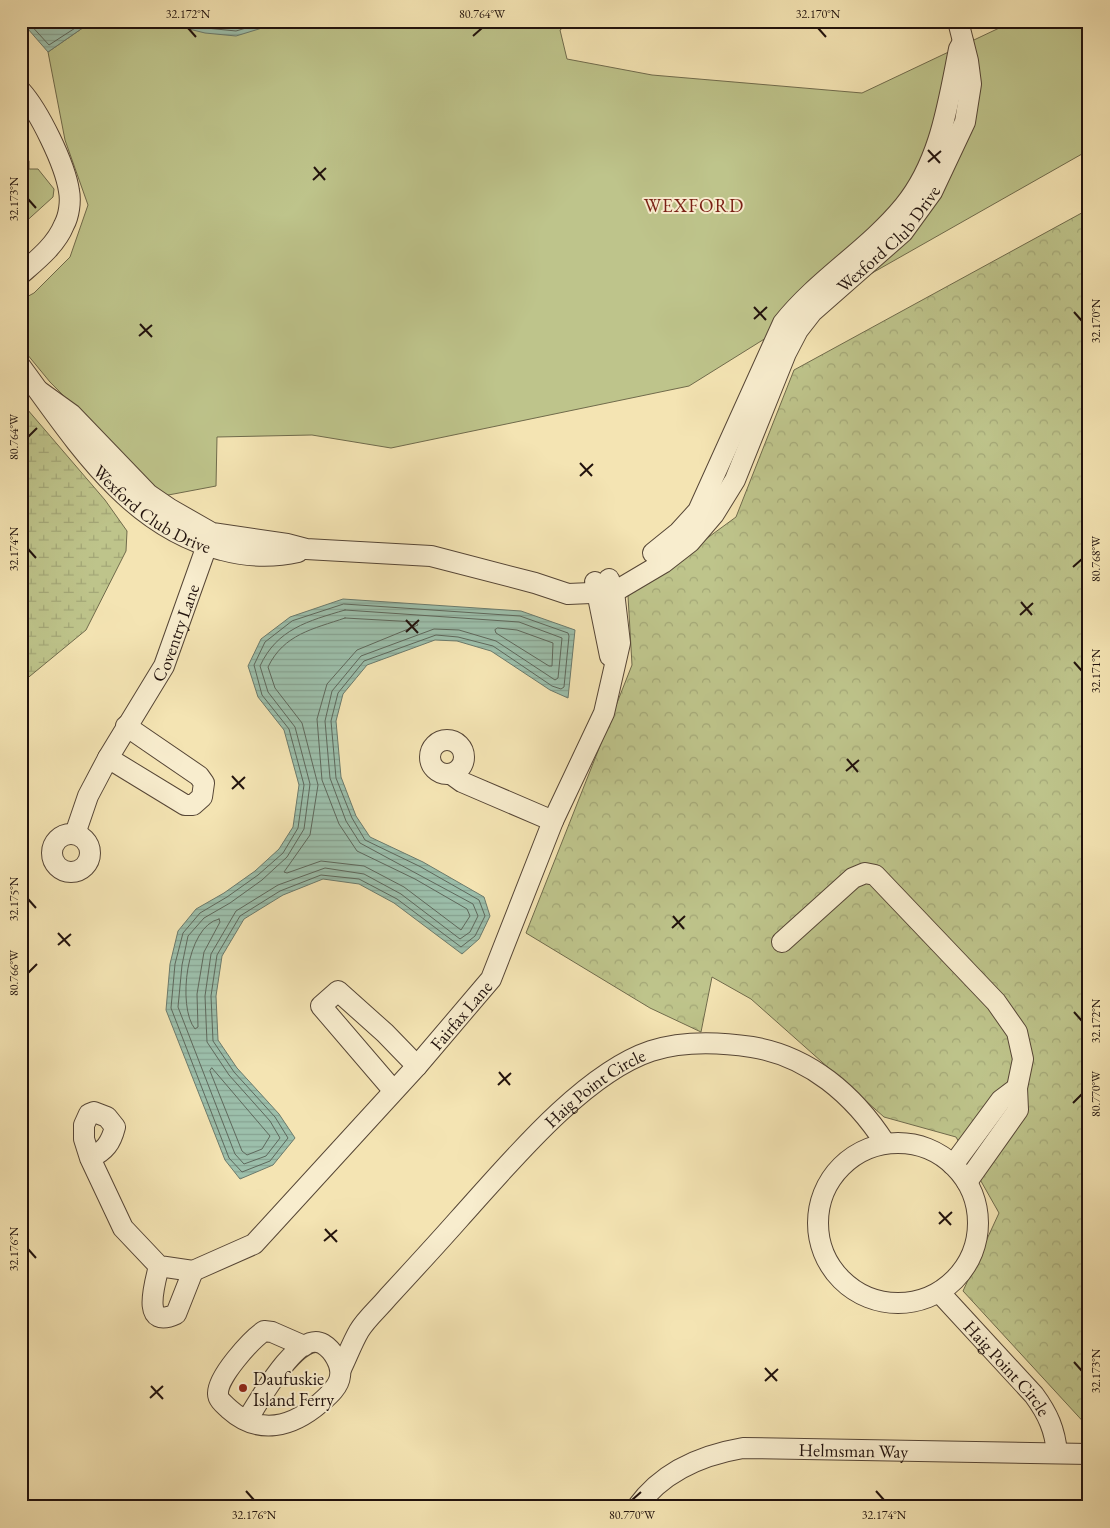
<svg xmlns="http://www.w3.org/2000/svg" width="1110" height="1528" font-family="'EB Garamond',serif">
	<defs>
		<pattern id="forest-crowns" width="20" height="18" patternUnits="userSpaceOnUse" patternTransform="scale(1.25)"><rect width="20" height="18" fill="#bec48b"/><path d="M2 6a3 3 0 1 1 6 0M12 15a3 3 0 1 1 6 0" fill="none" stroke="#a3a777"/></pattern>
		<pattern id="wetland-marsh" width="20" height="14" patternUnits="userSpaceOnUse" patternTransform="scale(1.25)"><rect width="20" height="14" fill="#bec48b"/><path d="M1 5h8M5 5V1M11 12h8M15 12V8" fill="none" stroke="#a3a777"/></pattern>
		<pattern id="water-rules" width="6" height="5" patternUnits="userSpaceOnUse" patternTransform="scale(1.25)"><rect width="6" height="5" fill="#9cbfab"/><path d="M0 2.5h6" fill="none" stroke="#86a392"/></pattern>
	</defs>
	<rect width="100%" height="100%" fill="#f4e4b3"/>
	<filter id="stains"><feTurbulence type="fractalNoise" baseFrequency=".004" numOctaves="4"/><feColorMatrix values="0 0 0 0 .2 0 0 0 0 .09 0 0 0 0 .02 0 0 0 .5 -.17"/></filter>
	<radialGradient id="worn" r=".72"><stop offset=".6" stop-color="#630" stop-opacity="0"/><stop offset="1" stop-color="#630" stop-opacity=".3"/></radialGradient>
	<path fill="#bec48b" stroke="#706b4c" d="M109,21H157L170,24L571,21L560,30L567,59L652,75L862,93L1014,21H1089V150L851,285L689,386L391,448L312,435L217,437L216,486L163,496L50,382L22,348L21,300L34,293L70,257L88,205L65,140L48,52L84,27Z
		M21,151L29,161V169H38L54,189L53,197L21,226Z"/>
	<path fill="url(#forest-crowns)" stroke="#706b4c" d="M1089,209V1428L963,1291L999,1213L956,1137L884,1117L751,999L712,977L701,1032L650,1008L526,933L632,665L628,596L736,517L794,370Z"/>
	<path fill="url(#wetland-marsh)" stroke="#706b4c" d="M21,402L105,500L127,531L126,551L86,630L24,681L21,689Z"/>
	<path fill="url(#water-rules)" stroke="#6b7a6c" d="M21,21H109L84,27L48,52Z
		M157,21H285L236,36L205,33Z
		M343,599L521,611L575,630L568,698L550,690L491,651L457,641L435,640L367,665L343,694L336,721L341,777L356,816L370,837L423,862L484,897L490,916L479,939L462,954L394,903L359,884L323,879L283,895L244,919L222,956L216,996L218,1040L237,1068L279,1114L295,1138L273,1165L240,1179L225,1160L166,1010L170,964L178,931L196,909L224,893L255,871L279,849L293,827L299,785L284,730L258,697L248,666L261,639L290,617Z"/>
	<g fill="none" stroke-linecap="round" stroke-linejoin="round">
		<path stroke="#5e685c" stroke-width="1" d="M27,21L49,45L86,21
			M181,21L206,28L236,31L269,21
			M344,604L520,616L568,633L569,636L564,687L561,689L552,686L493,646L458,637L436,635L364,661L338,693L331,721L336,778L352,818L365,840L421,867L479,900L485,916L475,936L461,947L397,899L359,879L321,875L280,891L240,916L217,955L211,996L213,1041L234,1072L275,1117L288,1138L270,1161L242,1172L229,1158L171,1008L175,964L183,933L200,913L227,897L258,875L283,853L298,828L304,785L289,729L262,695L254,665L265,642L292,621Z
			M345,610L519,622L562,638L558,678L555,680L496,641L459,630L434,629L361,656L332,691L325,721L330,778L346,821L360,843L473,904L478,916L470,932L460,939L401,894L364,874L325,868L278,885L236,911L211,954L205,996L207,1042L229,1075L270,1121L280,1138L266,1156L244,1164L235,1154L178,1007L182,965L188,936L204,918L230,903L262,880L287,857L304,829L310,784L295,727L268,692L260,666C277,629 308,621 345,610Z
			M345,618L416,622L418,625L357,650L327,684L317,719L322,780L339,824L357,851L415,879L467,909L470,916L461,930L404,887L364,866L321,861L287,873L284,872L310,835L318,785L302,723L275,688L268,667C284,634 313,629 345,618Z
			M498,628L517,630L553,643L552,666H549L496,633L495,630Z
			M219,919L220,922L204,952L197,994L198,1027L195,1029C177,1007 186,926 219,919Z
			M212,1068L270,1136L262,1149L247,1155L242,1151L210,1071Z"/>
		<defs>
			<g id="minor">
				<path d="M21,91C39,111 65,164 69,191C71,201 69,216 64,225C56,245 37,260 21,274"/>
				<path id="s1" d="M21,367C75,440 128,527 222,550C248,557 272,558 298,552"/>
				<path id="s2" d="M39,391L71,414L148,494L170,509L212,533L287,544L306,549L431,556L535,583L568,594L614,592L663,563L690,542L714,514L735,480L786,353L798,330L812,312L903,232L932,192L965,122L971,84L968,61L958,21"/>
				<path d="M653,553L679,532L698,511L783,323C818,279 868,250 904,206C940,162 948,104 959,49L963,42"/>
				<path d="M595,582L610,656"/>
				<circle cx="447" cy="757" r="17"/>
				<path d="M108,758L185,805H193L202,797L204,783L199,776L126,726"/>
				<path d="M451,774L462,782L553,821"/>
				<circle cx="71" cy="853" r="19"/>
				<path id="s3" d="M75,834L88,796L108,758L164,666L211,534"/>
				<path d="M782,942L853,878L865,873L875,875L996,1002L1017,1032L1023,1059L1017,1088L1018,1110L967,1182"/>
				<path d="M393,1090L321,1006L338,991L385,1033L417,1066"/>
				<circle cx="898" cy="1223" r="80"/>
				<path id="s4" d="M90,1158C105,1151 111,1143 115,1127L107,1117L94,1112L89,1114L84,1125V1139L90,1158L123,1228L159,1266L193,1271L254,1244L417,1066L491,979L553,821L604,713L620,643L614,592L609,579"/>
				<path d="M953,1165L1001,1100L1017,1088"/>
				<path d="M159,1266C155,1283 140,1331 176,1314L193,1271"/>
				<path id="s5" d="M940,1293L1034,1395C1048,1414 1055,1430 1057,1453"/>
				<path id="s6" d="M341,1369C347,1357 352,1343 359,1331C366,1319 379,1308 388,1297C412,1271 436,1245 459,1219C507,1166 582,1074 651,1051C682,1041 719,1042 752,1047C809,1056 854,1095 885,1143"/>
				<path d="M247,1420C258,1403 298,1329 323,1344C333,1350 342,1365 340,1376C339,1387 328,1396 320,1403C292,1427 259,1436 229,1409C225,1405 218,1400 218,1394C217,1377 251,1340 264,1331L272,1332L304,1346"/>
				<path id="s7" d="M637,1507C662,1472 702,1455 743,1448L1089,1454"/>
			</g>
		</defs>
		<use href="#minor" stroke="#564636" stroke-width="22"/>
		<use href="#minor" stroke="#f8edce" stroke-width="20"/>
	</g>
	<path fill="none" stroke="#21120d" stroke-width="2" d="M188,28L196,37M818,28L826,37M473,36L482,28M928,150L940,163M928,162L941,151M314,167L325,180M313,180L326,168M28,199L36,208M754,307L766,320M1074,312L1082,321M754,319L767,307M140,324L152,337M139,336L152,325M28,437L37,428M580,463L592,476M580,476L593,464M28,549L36,558M1073,567L1082,559M1021,602L1032,615M1020,615L1033,603M406,620L418,633M406,632L419,620M1074,662L1082,671M847,759L858,772M846,771L859,760M232,776L244,789M232,789L245,777M28,899L36,908M673,916L684,929M672,928L685,916M58,933L70,946M58,945L71,934M28,973L37,964M1074,1012L1082,1021M499,1072L510,1085M498,1085L511,1073M1073,1103L1082,1094M939,1212L951,1225M939,1224L952,1212M325,1229L337,1242M324,1241L337,1230M28,1249L36,1258M1074,1362L1082,1371M765,1368L777,1381M765,1381L778,1369M151,1386L163,1399M150,1398L163,1386M246,1491L254,1500M876,1491L884,1500M632,1500L641,1492"/>
	<circle fill="#8f2418" stroke="#f8edce" stroke-width="2" cx="243" cy="1388" r="5"/>
	<g text-anchor="middle" dominant-baseline="central" stroke-width="4" stroke-linejoin="round" paint-order="stroke">
		<g font-size="18" fill="#21120d" stroke="#f8edce">
			<text stroke="none"><textPath href="#s2" startOffset="1094">Wexford Club Drive</textPath></text>
			<text stroke="none"><textPath href="#s1" startOffset="196">Wexford Club Drive</textPath></text>
			<text stroke="none"><textPath href="#s3" startOffset="226">Coventry Lane</textPath></text>
			<text stroke="none"><textPath href="#s4" startOffset="659">Fairfax Lane</textPath></text>
			<text stroke="none"><textPath href="#s6" startOffset="382">Haig Point Circle</textPath></text>
			<text stroke="none"><textPath href="#s5" startOffset="101">Haig Point Circle</textPath></text>
			<text stroke="none"><textPath href="#s7" startOffset="235">Helmsman Way</textPath></text>
		</g>
		<g font-size="18" fill="#21120d" stroke="#f8edce" text-anchor="start">
			<text x="253" y="1378">Daufuskie<tspan x="253" dy="21">Island Ferry</tspan></text>
		</g>
		<g font-size="19" letter-spacing="1" fill="#7a1f14" stroke="#f8edce">
			<text x="694" y="205">WEXFORD</text>
		</g>
	</g>
	<rect width="1110" height="1528" fill="none" stroke="#f4e4b3" stroke-width="55"/>
	<rect x="28" y="28" width="1054" height="1472" fill="none" stroke="#21120d" stroke-width="2"/>
	<g font-size="12" text-anchor="middle" fill="#21120d">
		<text x="188" y="18">32.172°N</text>
		<text x="482" y="18">80.764°W</text>
		<text x="818" y="18">32.170°N</text>
		<text transform="translate(14 199) rotate(-90)" y="4">32.173°N</text>
		<text transform="translate(1096 321) rotate(-90)" y="4">32.170°N</text>
		<text transform="translate(14 437) rotate(-90)" y="4">80.764°W</text>
		<text transform="translate(14 549) rotate(-90)" y="4">32.174°N</text>
		<text transform="translate(1096 559) rotate(-90)" y="4">80.768°W</text>
		<text transform="translate(1096 671) rotate(-90)" y="4">32.171°N</text>
		<text transform="translate(14 899) rotate(-90)" y="4">32.175°N</text>
		<text transform="translate(14 973) rotate(-90)" y="4">80.766°W</text>
		<text transform="translate(1096 1021) rotate(-90)" y="4">32.172°N</text>
		<text transform="translate(1096 1094) rotate(-90)" y="4">80.770°W</text>
		<text transform="translate(14 1249) rotate(-90)" y="4">32.176°N</text>
		<text transform="translate(1096 1371) rotate(-90)" y="4">32.173°N</text>
		<text x="254" y="1519">32.176°N</text>
		<text x="632" y="1519">80.770°W</text>
		<text x="884" y="1519">32.174°N</text>
	</g>
	<rect width="100%" height="100%" filter="url(#stains)"/>
	<rect width="100%" height="100%" fill="url(#worn)"/>
</svg>
